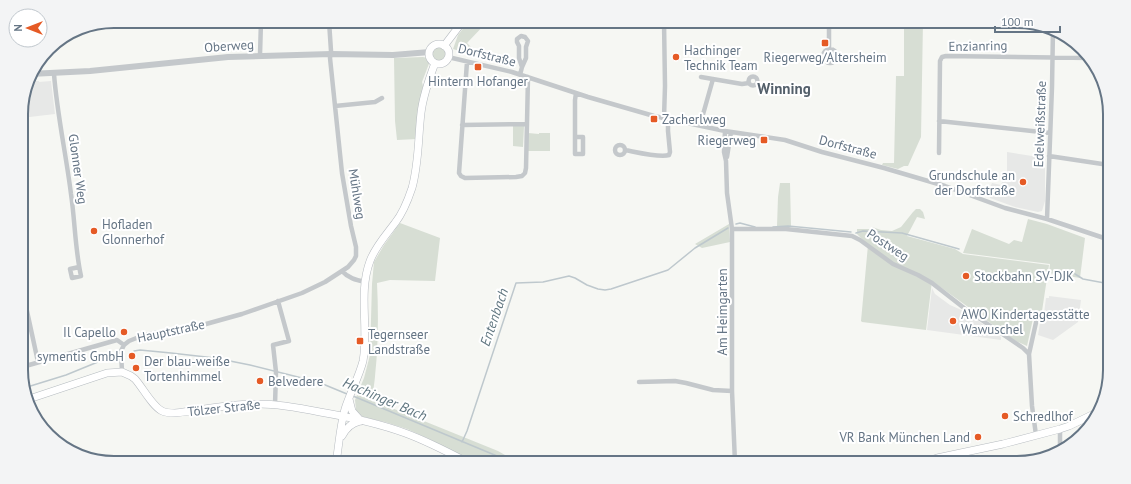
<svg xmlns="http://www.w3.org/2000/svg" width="1131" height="484" font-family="'PT Sans',sans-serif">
	<rect width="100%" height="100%" fill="#f6f7f3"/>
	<path fill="#e7e8e7" d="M28,81H39V82L51,81L55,114L21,118V107Z
		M1007,152L1045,158V201L1042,211L1038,212L1015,207L990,198L989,190L992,183L1001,185L1003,180H1007Z
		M932,288L935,294L950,305L966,312L1001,337V340L927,330Z
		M1049,296L1081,300L1078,322L1053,340L1038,335L1040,323L1043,321L1046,298H1049Z"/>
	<path fill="#d7ded4" d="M469,21H488L467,43L471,47L469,54L453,49L458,35Z
		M904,21H923L921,137L908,166H904L898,169L882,165L883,163H894L896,76H904Z
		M432 54a7 7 0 1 1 14 0a7 7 0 1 1-14 0Z
		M423,57L427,58L430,61L422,82L423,86L417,139L397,140L395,121L394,58Z
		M513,126H524L523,147L513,146Z
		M528,133L539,134V133H550V151H528Z
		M780,183H790L791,226H777L778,197Z
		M916,209H920L923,212L925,219L917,217L907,236L955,249L963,254L1049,265L1042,311L1040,314H1034L1027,346L1014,340L932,281L926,330L862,322L861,321L868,245L857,234V229H872V227L881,230L892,231L901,227L913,212Z
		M1028,219L1047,224L1085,238L1080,278L1049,273L1050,264L963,253L972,229L1009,244L1014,240L1022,242Z
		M400,223L440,238L435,281L390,280L377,283C379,322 378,361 372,400L498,451L505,455L509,463H476L427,438L407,429L385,422L363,417L356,410L355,400L364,378L370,355L372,284L374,262L384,245Z
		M729,224L730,242L702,248L695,244Z"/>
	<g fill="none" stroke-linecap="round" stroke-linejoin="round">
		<path stroke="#bec8cd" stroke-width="1.5" d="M736,224L740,223L755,227
			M773,227L788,226L851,232
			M856,233L863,231L902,233L959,249
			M1075,274L1083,279L1110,284
			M134,351L140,350L171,353L215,358L250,365L318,382L347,394
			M24,388L66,375L110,357L124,354
			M353,396L497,456L504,463
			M462,442L467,431L516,283L543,282L569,276L575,278L587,285L598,289L605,290L611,289L668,270L695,248L728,228"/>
		<defs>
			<path id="secondary" d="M429 54a10 10 0 1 1 20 0a10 10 0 1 1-20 0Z
				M444,46L463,21
				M29,399L107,373L122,372L131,376L135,379C143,388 152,406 162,411C166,413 171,413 175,413C203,410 231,403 260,404C280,404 300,408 320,412C349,417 378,423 405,433C427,441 448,452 469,463
				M349,399L352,411L361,421
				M342,436C346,428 351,423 360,421
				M336,463C339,445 340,426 345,409C350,393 359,377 363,361C369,328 358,293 370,261C375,247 386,235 395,223C403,213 408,200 412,188C419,163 418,138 421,113C423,96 429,79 435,63
				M920,463L937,458L1003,444L1060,429L1069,426L1098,412"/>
		</defs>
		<use href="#secondary" stroke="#b6bbc0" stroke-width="8"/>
		<path stroke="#c4c8cb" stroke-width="4.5" d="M664,21L665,86L664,118
			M829,49V21
			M823 56a7 7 0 1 1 14 0a7 7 0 1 1-14 0Z
			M260,55L261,21
			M448,57L512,72L588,97L654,116L725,131L785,140L822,152L884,168L945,186L1005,208L1047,219L1110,240
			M467,62L459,173L461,176L465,178L516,177L522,176L525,173L526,168L528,77
			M54,74C57,114 66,154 71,194C75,221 75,249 81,276L72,278L70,269L79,267
			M520,75L522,67L519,58V46L517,42V39L521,36L525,37L528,41L526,47V58L522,67
			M748.5 81a4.5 4.5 0 1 1 9 0a4.5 4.5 0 1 1-9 0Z
			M701,77L742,84L749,83
			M335,106L375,102L382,98
			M939,121L1050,133
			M462,125L526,124
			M700,125L713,79
			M725,131L724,152L726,161L727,193L732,229V391L735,463
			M575,137H583V154H575C575,148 575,143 575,137V100L576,93
			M615 150a5 5 0 1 1 10 0a5 5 0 1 1-10 0Z
			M625,150C636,152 660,158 669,155L670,152L668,131V119
			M939,153L940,61L942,57L946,56L1091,58
			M1049,156L1109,165
			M727,157L731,132
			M1047,219L1052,87L1053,29
			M732,229H786L852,236L860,240L893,264L918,275L932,283L964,308L1023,348L1029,354L1032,406L1036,435
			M22,258L24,261L22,266
			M342,271C348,278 356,280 365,282
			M22,288L38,362
			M1029,354L1037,318
			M22,367L117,340L124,345
			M122,372L121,351L124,345L129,341L144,335L206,324L242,314L302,293L325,282L348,267L354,260L356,256V247L351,226L342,173L330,58L331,51L329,21
			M639,382L675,381L686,383L713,390L732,391
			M275,405L276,372L273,345L289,341L278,301
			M1060,429V449"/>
		<path stroke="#c4c8cb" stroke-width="6" d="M30,74L90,71L228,57L331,54L393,55L430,52"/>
		<use href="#secondary" stroke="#fff" stroke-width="7"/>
	</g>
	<g fill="#e55a25" stroke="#fff" stroke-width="1.5">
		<rect x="821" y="39" width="8" height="8" rx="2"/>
		<circle cx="676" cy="57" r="4"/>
		<rect x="474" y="63" width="8" height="8" rx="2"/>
		<rect x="650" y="115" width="8" height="8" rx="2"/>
		<rect x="760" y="136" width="8" height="8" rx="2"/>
		<circle cx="1023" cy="182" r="4"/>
		<circle cx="94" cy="231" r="4"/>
		<circle cx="966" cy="276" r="4"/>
		<circle cx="953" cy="321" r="4"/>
		<circle cx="124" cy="332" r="4"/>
		<rect x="356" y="337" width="8" height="8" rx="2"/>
		<circle cx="132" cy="356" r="4"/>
		<circle cx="136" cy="368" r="4"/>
		<circle cx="260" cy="381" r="4"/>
		<circle cx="1005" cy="416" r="4"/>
		<circle cx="978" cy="437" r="4"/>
	</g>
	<g text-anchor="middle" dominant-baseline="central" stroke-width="4" stroke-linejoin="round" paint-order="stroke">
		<g font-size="13" fill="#657585" stroke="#fff">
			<text transform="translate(229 46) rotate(-4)">Oberweg</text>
			<text transform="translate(978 46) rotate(-1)">Enzianring</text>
			<text transform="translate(487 55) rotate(14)">Dorfstraße</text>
			<text transform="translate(1040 124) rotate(-88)">Edelweißstraße</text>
			<text transform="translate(848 147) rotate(15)">Dorfstraße</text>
			<text transform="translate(78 169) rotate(82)">Glonner Weg</text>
			<text transform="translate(357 194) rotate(81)">Mühlweg</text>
			<text transform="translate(888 245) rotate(33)">Postweg</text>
			<text transform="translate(722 312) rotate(-90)">Am Heimgarten</text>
			<text transform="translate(171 331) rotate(-12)">Hauptstraße</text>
			<text transform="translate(224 408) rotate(-6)">Tölzer Straße</text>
		</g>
		<g font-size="13" fill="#657585" stroke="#fff" text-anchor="start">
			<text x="684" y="50">Hachinger<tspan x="684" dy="15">Technik Team</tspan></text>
			<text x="825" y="57" text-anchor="middle">Riegerweg/Altersheim</text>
			<text x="478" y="81" text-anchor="middle">Hinterm Hofanger</text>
			<text x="662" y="119">Zacherlweg</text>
			<text x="756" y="140" text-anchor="end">Riegerweg</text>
			<text x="1015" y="175" text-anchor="end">Grundschule an<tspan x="1015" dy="15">der Dorfstraße</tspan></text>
			<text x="102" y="224">Hofladen<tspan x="102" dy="15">Glonnerhof</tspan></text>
			<text x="974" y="276">Stockbahn SV-DJK</text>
			<text x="961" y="314">AWO Kindertagesstätte<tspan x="961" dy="15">Wawuschel</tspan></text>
			<text x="116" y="332" text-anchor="end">Il Capello</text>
			<text x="368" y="334">Tegernseer<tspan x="368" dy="15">Landstraße</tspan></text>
			<text x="124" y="356" text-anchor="end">symentis GmbH</text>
			<text x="144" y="361">Der blau-weiße<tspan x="144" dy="15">Tortenhimmel</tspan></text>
			<text x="268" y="381">Belvedere</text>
			<text x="1013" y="416">Schredlhof</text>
			<text x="970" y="437" text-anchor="end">VR Bank München Land</text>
		</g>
		<g font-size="14" font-style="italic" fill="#617781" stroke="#fff">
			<text transform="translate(494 317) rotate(-71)">Entenbach</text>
			<text transform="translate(385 399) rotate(23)">Hachinger Bach</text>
		</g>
		<g font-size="15" font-weight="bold" fill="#535f6a" stroke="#fff">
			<text x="784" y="88">Winning</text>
		</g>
	</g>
	<path d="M0 0H1131V484H0ZM114 28H1017A86 86 0 0 1 1103 114V370A86 86 0 0 1 1017 456H114A86 86 0 0 1 28 370V114A86 86 0 0 1 114 28Z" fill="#f3f4f5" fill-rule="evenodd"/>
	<path fill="none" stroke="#657585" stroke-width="2" d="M114 28H1017A86 86 0 0 1 1103 114V370A86 86 0 0 1 1017 456H114A86 86 0 0 1 28 370V114A86 86 0 0 1 114 28Z"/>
	<g transform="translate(28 28) rotate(270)"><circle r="19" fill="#ffffff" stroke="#c1c8ce"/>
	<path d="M0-3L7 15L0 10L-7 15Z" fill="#e55a25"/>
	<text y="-6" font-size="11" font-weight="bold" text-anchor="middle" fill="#657585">N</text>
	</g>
	<path d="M995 26v6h65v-6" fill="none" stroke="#657585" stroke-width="2"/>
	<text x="1001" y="26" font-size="12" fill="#657585" stroke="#ffffff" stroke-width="3" paint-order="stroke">100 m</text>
</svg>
